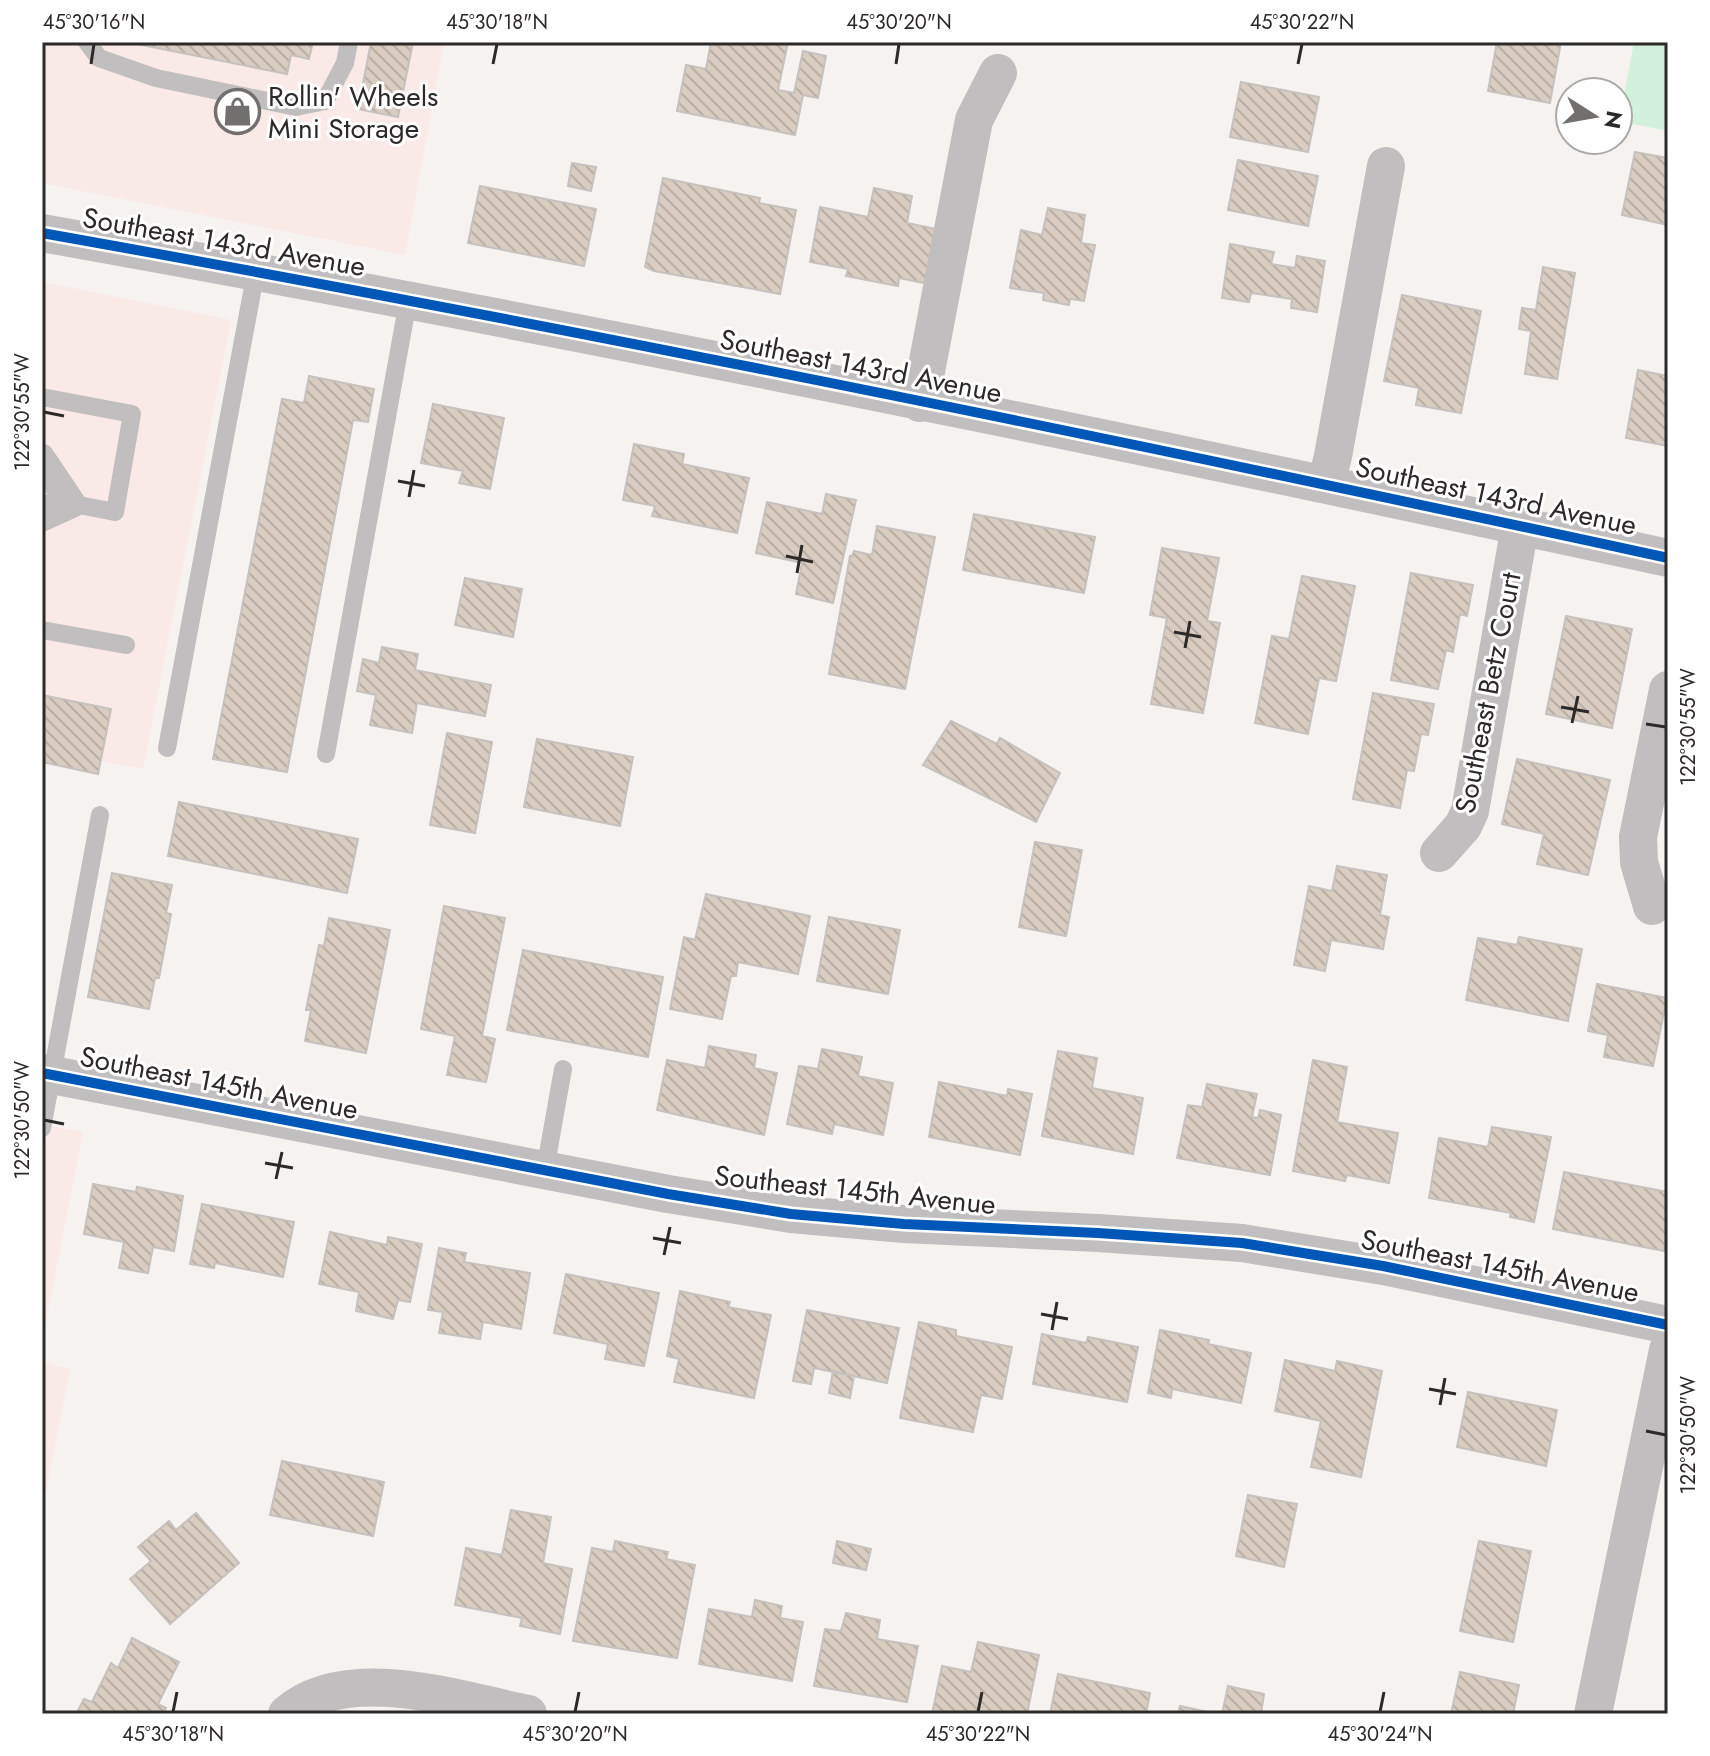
<svg xmlns="http://www.w3.org/2000/svg" width="1710" height="1756" font-family="Jost,sans-serif">
	<defs>
		<pattern id="building-back-hatch" width="6" height="6" patternUnits="userSpaceOnUse" patternTransform="scale(2)"><rect width="6" height="6" fill="#d9ccc1"/><path d="M-1 5l2 2M0 0l6 6M5-1l2 2" fill="none" stroke="#baafa6"/></pattern>
	</defs>
	<rect width="100%" height="100%" fill="#f5f2f0"/>
	<path fill="#f9e9e7" d="M42,42H444L405,255L42,183Z
		M42,282L231,320L143,769L42,750Z
		M42,1124L83,1132L42,1341Z
		M42,1362L70,1369L42,1512Z"/>
	<path fill="#d2f1db" d="M1634,42H1668V131L1619,121Z"/>
	<path fill="url(#building-back-hatch)" stroke="#c4c1bf" stroke-width="2" d="M127,42H313L309,59L291,55L287,74Z
		M371,42H413L398,117L358,109Z
		M711,42H788L778,90L794,93L803,51L826,56L818,98L803,95L795,135L677,111L686,65L706,69Z
		M1497,42H1561L1550,103L1488,91Z
		M1241,82L1319,97L1308,152L1230,137Z
		M1635,152L1668,158V225L1622,215Z
		M1238,160L1318,176L1308,226L1228,210Z
		M572,163L596,167L591,191L568,186Z
		M663,178L760,198L759,203L796,210L780,294L654,271L645,267Z
		M480,186L596,209L584,266L468,243Z
		M874,188L912,196L907,223L941,230L929,284L899,278L898,286L846,276L848,269L810,262L820,207L868,217Z
		M1048,208L1085,215L1081,243L1095,245L1084,301L1070,299L1069,305L1043,300L1044,293L1010,288L1021,230L1042,235Z
		M1230,244L1274,252L1271,264L1295,268L1297,256L1325,261L1317,312L1291,308L1292,299L1251,293L1249,302L1222,298Z
		M1543,267L1575,273L1557,379L1525,374L1531,331L1519,329L1522,308L1536,310Z
		M1402,295L1481,311L1461,413L1416,405L1419,388L1384,381Z
		M1638,370L1668,376V446L1626,438Z
		M309,376L374,389L368,422L353,420L287,772L213,759L282,399L304,403Z
		M433,404L504,418L490,489L459,483L463,471L421,463Z
		M634,444L684,454L682,464L749,478L737,533L652,516L655,506L623,500Z
		M826,494L856,500L833,603L796,594L802,563L756,553L767,502L822,514Z
		M974,514L1095,537L1084,593L963,570Z
		M877,526L935,537L905,689L829,674L850,556H852L854,551L872,555Z
		M1162,548L1219,558L1207,621L1220,623L1203,713L1151,704L1167,618L1150,615Z
		M1411,573L1473,585L1467,616L1460,614L1453,652L1446,650L1438,689L1391,680Z
		M1302,576L1355,586L1336,681L1319,678L1308,734L1255,723L1272,636L1289,639Z
		M465,578L522,589L513,637L455,625Z
		M1566,616L1632,629L1612,728L1546,714Z
		M382,647L418,654L415,670L491,685L485,716L417,703L412,733L370,725L376,695L357,691L363,659L379,663Z
		M1373,693L1434,704L1428,735L1421,734L1414,771L1407,770L1400,808L1353,799Z
		M42,695L111,709L98,774L42,762Z
		M951,721L997,744L1000,738L1060,773L1036,822L923,765Z
		M447,733L492,742L475,833L430,825Z
		M537,739L633,757L620,826L524,807Z
		M1517,759L1610,780L1588,875L1537,864L1544,834L1502,824Z
		M179,802L358,839L347,893L168,856Z
		M1035,842L1082,850L1066,936L1019,927Z
		M1337,866L1387,875L1380,915L1389,917L1383,949L1331,940L1325,971L1294,965L1309,886L1332,891Z
		M112,873L172,885L166,913L171,914L159,978H155L149,1009L88,997Z
		M706,894L810,916L798,974L738,962L736,976H731L722,1019L670,1009L684,937L695,940Z
		M444,906L505,918L482,1036L495,1039L486,1082L447,1075L455,1036L421,1029Z
		M829,917L900,930L888,994L817,981Z
		M329,918L390,930L366,1053L305,1041L311,1010H306L319,945L324,946Z
		M1519,937L1582,949L1568,1021L1466,1000L1478,938L1517,945Z
		M523,950L663,977L648,1057L507,1030Z
		M1597,984L1667,998L1653,1066L1604,1057L1608,1035L1588,1031Z
		M709,1046L756,1055L754,1068L777,1073L764,1135L657,1110L667,1060L705,1068Z
		M822,1049L862,1057L858,1076L893,1083L883,1135L834,1124L832,1134L787,1124L799,1066L818,1069Z
		M1058,1051L1097,1058L1092,1088L1143,1098L1133,1154L1042,1136Z
		M1313,1060L1347,1067L1337,1122L1398,1133L1389,1183L1347,1175L1345,1181L1293,1171Z
		M939,1082L1007,1096L1008,1089L1032,1094L1020,1155L929,1137Z
		M1207,1084L1257,1094L1252,1117L1258,1118L1260,1110L1281,1115L1270,1175L1177,1158L1188,1105L1202,1107Z
		M1492,1127L1551,1137L1534,1222L1510,1217L1511,1213L1429,1198L1439,1138L1488,1147Z
		M1564,1172L1668,1192V1228L1664,1251L1553,1229Z
		M93,1184L136,1192L137,1187L183,1196L174,1251L153,1247L148,1273L119,1268L124,1242L84,1234Z
		M202,1204L294,1222L283,1277L215,1263L214,1268L190,1264Z
		M330,1232L387,1245L388,1237L422,1244L410,1302L398,1300L393,1319L356,1311L359,1292L319,1284Z
		M439,1248L466,1253L464,1262L530,1273L521,1329L483,1322L480,1339L439,1333L443,1312L428,1310Z
		M566,1274L659,1293L644,1366L605,1359L608,1344L554,1333Z
		M680,1291L730,1302L728,1307L771,1315L754,1398L674,1382L679,1359L667,1356Z
		M807,1310L899,1328L887,1383L814,1368L811,1384L793,1381Z
		M919,1322L956,1330V1336L1012,1347L1002,1399L981,1395L973,1432L900,1418Z
		M1160,1330L1209,1340L1208,1344L1251,1353L1241,1403L1172,1389L1171,1398L1148,1393Z
		M1042,1334L1086,1343L1088,1337L1138,1347L1127,1402L1033,1384Z
		M1285,1360L1335,1371L1337,1361L1382,1371L1361,1477L1311,1467L1321,1421L1275,1411Z
		M833,1371L854,1376L850,1398L829,1393Z
		M1468,1392L1557,1410L1546,1466L1457,1447Z
		M282,1461L384,1482L373,1536L270,1515Z
		M1248,1495L1297,1504L1284,1567L1236,1556Z
		M511,1510L551,1517L543,1563L572,1569L560,1634L520,1626L522,1618L455,1605L466,1548L502,1555Z
		M196,1513L239,1563L170,1624L130,1579L151,1561L138,1547L169,1521L176,1530Z
		M615,1541L668,1552L666,1559L695,1565L677,1658L573,1641L592,1548L613,1552Z
		M837,1541L871,1549L866,1570L833,1563Z
		M1479,1541L1531,1551L1513,1642L1460,1631Z
		M755,1600L782,1606L780,1618L803,1622L792,1681L699,1664L709,1609L752,1617Z
		M846,1613L880,1620L877,1639L918,1646L907,1702L814,1686L825,1629L841,1631Z
		M132,1638L179,1662L158,1704L166,1708L163,1714H76L84,1699L92,1702L111,1663L118,1668Z
		M978,1642L1039,1655L1027,1714H932L942,1666L971,1672Z
		M1460,1672L1519,1685L1513,1714H1451Z
		M1058,1674L1150,1693L1146,1714H1050Z
		M1228,1686L1264,1694L1261,1714H1222Z
		M1180,1706L1217,1714H1178Z"/>
	<g fill="none" stroke-linecap="round" stroke-linejoin="round">
		<path stroke="#c0bebe" stroke-width="18" d="M87,42L99,58L156,78L296,107L325,101L345,63L349,42
			M42,397L132,414L115,512L79,505L42,503
			M44,453L79,505
			M42,479L70,499
			M42,523L77,507
			M42,630L126,645
			M167,748L256,271
			M326,754L408,301
			M42,1128L100,815
			M545,1170L563,1069"/>
		<path stroke="#c0bebe" stroke-width="38" d="M42,233C586,330 1128,441 1668,558
			M920,403L974,120L998,73
			M1326,484L1333,456L1386,166
			M1439,853L1463,826L1470,811L1520,526
			M1652,906L1639,862L1638,837L1668,690
			M42,1073L668,1194L791,1214L904,1224L1098,1233L1242,1243L1383,1266L1668,1325
			M287,1714C347,1662 458,1700 528,1714
			M1593,1714L1668,1350"/>
		<defs>
			<path id="cycleway" d="M42,233C586,330 1128,441 1668,558
				M42,1073L668,1194L791,1214L904,1224L1098,1233L1242,1243L1383,1266L1668,1325"/>
		</defs>
		<use href="#cycleway" stroke="#fff" stroke-width="15"/>
		<use href="#cycleway" stroke="#0057b8" stroke-width="10"/>
	</g>
	<path fill="none" stroke="#2c2a28" stroke-width="3" d="M91,64L94,44M493,64L497,44M896,64L899,44M1298,64L1302,44M44,412L64,416M398,481L425,486M409,497L414,470M786,556L813,562M797,573L802,545M1174,632L1201,637M1185,648L1190,621M1561,707L1589,712M1572,723L1578,696M1646,724L1666,727M44,1120L64,1124M265,1163L293,1168M276,1179L282,1152M653,1238L681,1243M664,1255L670,1227M1041,1314L1068,1319M1052,1330L1057,1302M1429,1389L1456,1394M1440,1405L1445,1378M1646,1431L1666,1435M173,1712L177,1692M575,1712L579,1692M978,1712L982,1692M1380,1712L1384,1692"/>
	<defs>
		<symbol id="shop-ring" viewBox="-11 -11 22 22"><circle r="9.5" fill="#fff" stroke="#72706e" stroke-width="1.5"/><path d="M-5-2.5h2.3a2.7 3.5 0 0 1 5.4 0H5L5.5 6h-11ZM-1.5-2.5h3a1.5 2.3 0 0 0-3 0Z" fill="#72706e"/></symbol>
	</defs>
	<g fill-rule="evenodd">
		<use href="#shop-ring" x="212" y="86" width="51" height="51"/>
	</g>
	<g text-anchor="middle" dominant-baseline="central" stroke-width="6" stroke-linejoin="round" paint-order="stroke">
		<g font-size="28" fill="#2c2a28" stroke="#fff" text-anchor="start">
			<text x="268" y="96">Rollin' Wheels<tspan x="268" dy="32">Mini Storage</tspan></text>
		</g>
		<g font-size="28" fill="#2c2a28" stroke="#fff">
			<text transform="translate(224 242) rotate(10)">Southeast 143rd Avenue</text>
			<text transform="translate(861 366) rotate(11)">Southeast 143rd Avenue</text>
			<text transform="translate(1496 496) rotate(12)">Southeast 143rd Avenue</text>
			<text transform="translate(1488 693) rotate(-79)">Southeast Betz Court</text>
			<text transform="translate(219 1083) rotate(11)">Southeast 145th Avenue</text>
			<text transform="translate(855 1190) rotate(6)">Southeast 145th Avenue</text>
			<text transform="translate(1500 1266) rotate(11)">Southeast 145th Avenue</text>
		</g>
	</g>
	<rect width="1710" height="1756" fill="none" stroke="#ffffff" stroke-width="88"/>
	<g transform="translate(1594 116) rotate(101)"><circle r="38" fill="#ffffff" stroke="#abaaa9" stroke-width="2"/>
	<path d="M0-6L14 30L0 20L-14 30Z" fill="#72706e"/>
	<text y="-12" font-size="22" font-weight="bold" text-anchor="middle" fill="#2c2a28">N</text>
	</g>
	<rect x="44" y="44" width="1622" height="1668" fill="none" stroke="#2c2a28" stroke-width="3"/>
	<g font-size="20" text-anchor="middle" fill="#2c2a28">
		<text x="94" y="29">45°30'16"N</text>
		<text x="497" y="29">45°30'18"N</text>
		<text x="899" y="29">45°30'20"N</text>
		<text x="1302" y="29">45°30'22"N</text>
		<text transform="translate(22 412) rotate(-90)" y="7">122°30'55"W</text>
		<text transform="translate(1688 727) rotate(-90)" y="7">122°30'55"W</text>
		<text transform="translate(22 1120) rotate(-90)" y="7">122°30'50"W</text>
		<text transform="translate(1688 1435) rotate(-90)" y="7">122°30'50"W</text>
		<text x="173" y="1741">45°30'18"N</text>
		<text x="575" y="1741">45°30'20"N</text>
		<text x="978" y="1741">45°30'22"N</text>
		<text x="1380" y="1741">45°30'24"N</text>
	</g>
</svg>
